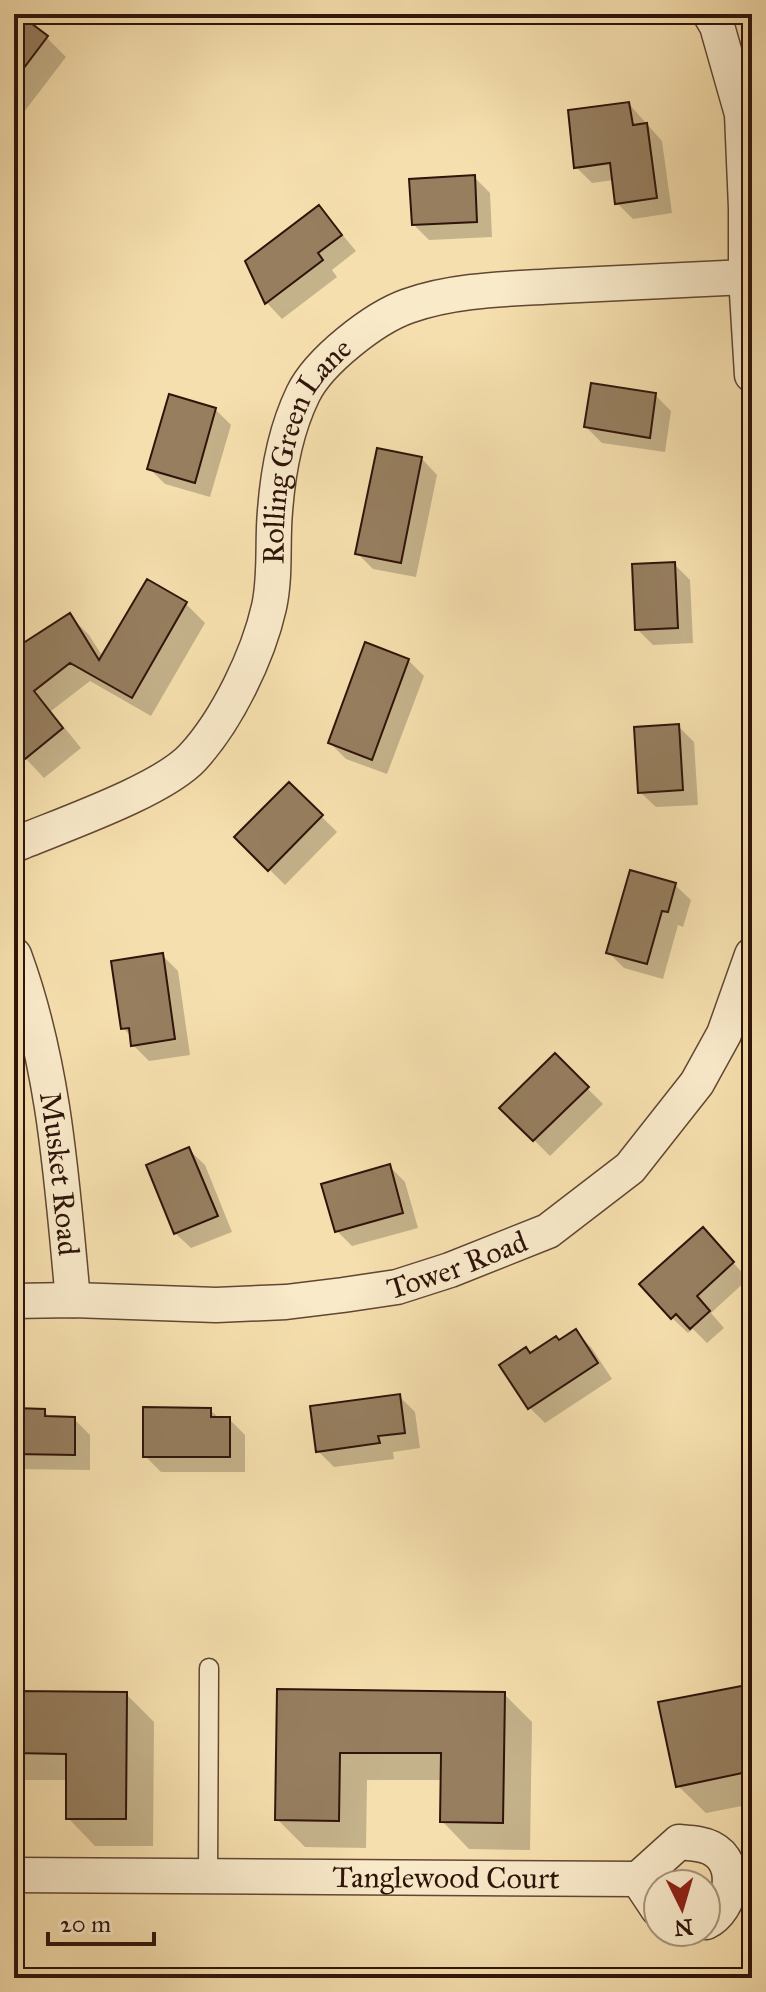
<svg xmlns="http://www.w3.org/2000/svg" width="766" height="1992" font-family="'IM FELL Great Primer',serif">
	<rect width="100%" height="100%" fill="#f6dfae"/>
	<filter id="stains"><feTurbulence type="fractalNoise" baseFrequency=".0025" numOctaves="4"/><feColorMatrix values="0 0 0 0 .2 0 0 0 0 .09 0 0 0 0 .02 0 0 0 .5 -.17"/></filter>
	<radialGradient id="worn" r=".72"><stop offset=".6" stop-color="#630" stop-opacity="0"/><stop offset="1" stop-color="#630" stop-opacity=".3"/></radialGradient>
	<path fill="#0003" d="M14,14L47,38L66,57L14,125Z
		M629,104L662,141L672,213L633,219L617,203L614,180L592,183L576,167Z
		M474,177L490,193L492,237L429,240L413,224Z
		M319,207L356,251L332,270L337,277L282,319L267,303L247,262Z
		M655,395L671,411L665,452L602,443L586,427Z
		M215,409L231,425L210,497L165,484L150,469Z
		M422,459L437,475L416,577L373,569L357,553Z
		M674,564L690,580L693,643L653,645L637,629Z
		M147,582L186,604L205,623L151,716L90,681L51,711L81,748L44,778L14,746V642L20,648L70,616L89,635L103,657Z
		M408,660L424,676L387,774L346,759L330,743Z
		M678,726L694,742L698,805L656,807L640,792Z
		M289,784L337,832L285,885L237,837Z
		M675,885L691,900L683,927L678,925L663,979L624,968L608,952Z
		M162,955L178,971L190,1055L149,1061L133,1045L132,1037L123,1028Z
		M555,1056L603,1104L550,1156L502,1108Z
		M189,1150L205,1165L232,1232L191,1248L175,1233Z
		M389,1166L405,1182L418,1228L352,1246L337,1231Z
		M718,1246L748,1279L711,1313L724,1328L707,1343L693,1329L688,1333L672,1318Z
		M575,1332L591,1347L612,1379L545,1423L529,1407L531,1354L559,1342Z
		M399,1396L415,1412L420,1448L393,1452L394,1459L334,1467L318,1451Z
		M14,1410L44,1411L52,1419H74L90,1435V1470L14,1469Z
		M210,1410L220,1419H229L245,1435V1472H161L145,1456Z
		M752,1686V1804L706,1813L678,1786Z
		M279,1691L504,1694L532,1722L530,1850L469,1849L442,1821V1780H367L366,1848L305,1847L277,1819Z
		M14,1693L126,1694L154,1722L153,1846H95L68,1818V1780H14Z"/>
	<path fill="#967e5f" stroke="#2f140a" stroke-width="2" d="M14,14H19L48,36L14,81Z
		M629,102L633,125L647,123L657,198L615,204L610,163L574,168L568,110Z
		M475,175L477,222L412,225L409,179Z
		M319,205L342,235L318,253L323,260L265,304L245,261Z
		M591,383L656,393L650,438L584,427Z
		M169,394L216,408L195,483L147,469Z
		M377,448L422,457L401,563L355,554Z
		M675,562L678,628L635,630L632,564Z
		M147,579L187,602L132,698L70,663L34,691L63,728L14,768V649L70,613L99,660Z
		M365,642L409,659L372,760L328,743Z
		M679,724L683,790L638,793L634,727Z
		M289,782L323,815L268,871L234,837Z
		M630,870L676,883L668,912L662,911L647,964L606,953Z
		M163,953L175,1039L131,1046L129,1028L121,1029L111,961Z
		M555,1053L589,1087L533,1141L499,1108Z
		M189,1147L218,1216L174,1234L146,1165Z
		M390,1164L403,1213L335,1232L321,1184Z
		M703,1227L734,1262L697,1296L710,1311L690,1329L676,1314L671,1319L639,1284Z
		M576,1329L598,1363L528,1409L499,1365L526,1347L530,1353L556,1336L559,1340Z
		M400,1394L405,1433L378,1436L380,1443L316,1452L310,1406Z
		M143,1407L211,1408V1417H230V1457H143Z
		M14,1408L45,1409V1416L75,1417V1455L14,1454Z
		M752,1684V1771L676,1787L658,1702Z
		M277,1689L505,1692L503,1823L440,1822L441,1753H340L339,1821L275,1820Z
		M14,1691L127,1692L126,1819H66V1754L14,1753Z"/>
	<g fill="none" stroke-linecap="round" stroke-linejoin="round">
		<defs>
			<path id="service" d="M208,1878L209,1668"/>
			<g id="minor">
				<path d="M710,14L717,26L742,114L746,208V277L752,375"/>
				<path id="s1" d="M14,845C59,826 162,791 193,757C227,720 258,656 269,607C276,575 272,543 275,511C278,471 286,429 303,394C319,361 374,318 408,306C455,289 509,289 558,286C621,283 683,280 746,277"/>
				<path id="s2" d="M14,955C55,1066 62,1184 73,1300"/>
				<path id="s3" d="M14,1301L73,1300L216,1305L286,1302L343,1295L397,1287L450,1270L548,1231L630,1168L697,1083L724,1034L752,955"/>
				<path id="s4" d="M14,1875L638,1879"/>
				<path d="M658,1909L638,1879L679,1842C690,1843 701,1843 711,1848C741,1863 732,1909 706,1922"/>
			</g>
		</defs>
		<use href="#service" stroke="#614733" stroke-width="21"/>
		<use href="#minor" stroke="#614733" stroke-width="37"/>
		<use href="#service" stroke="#f9eaca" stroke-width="18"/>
		<use href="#minor" stroke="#f9eaca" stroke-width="34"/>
	</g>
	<g text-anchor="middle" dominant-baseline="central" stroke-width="8" stroke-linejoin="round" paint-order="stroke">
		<g font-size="30" fill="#2f140a" stroke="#f9eaca">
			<text stroke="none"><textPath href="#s1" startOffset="534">Rolling Green Lane</textPath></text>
			<text stroke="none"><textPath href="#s2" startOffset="224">Musket Road</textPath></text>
			<text stroke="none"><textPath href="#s3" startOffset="448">Tower Road</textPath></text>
			<text stroke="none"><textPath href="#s4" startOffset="432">Tanglewood Court</textPath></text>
		</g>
	</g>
	<rect width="766" height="1992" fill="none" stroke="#f6dfae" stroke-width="48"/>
	<rect x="16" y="16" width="734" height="1960" fill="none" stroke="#2f140a" stroke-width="4"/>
	<rect x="24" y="24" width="718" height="1944" fill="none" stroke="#2f140a" stroke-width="2"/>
	<g transform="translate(682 1908) rotate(175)"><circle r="38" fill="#f9eaca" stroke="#a8947d" stroke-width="2"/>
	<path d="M0-6L14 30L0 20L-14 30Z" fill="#8f2418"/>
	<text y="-12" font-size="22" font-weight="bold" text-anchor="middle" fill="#2f140a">N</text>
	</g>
	<path d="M48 1932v12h106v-12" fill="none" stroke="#2f140a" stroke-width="4"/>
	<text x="60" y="1932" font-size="24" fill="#2f140a" stroke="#f9eaca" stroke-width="6" paint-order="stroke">20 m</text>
	<rect width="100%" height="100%" filter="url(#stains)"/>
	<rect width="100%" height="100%" fill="url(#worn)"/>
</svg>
